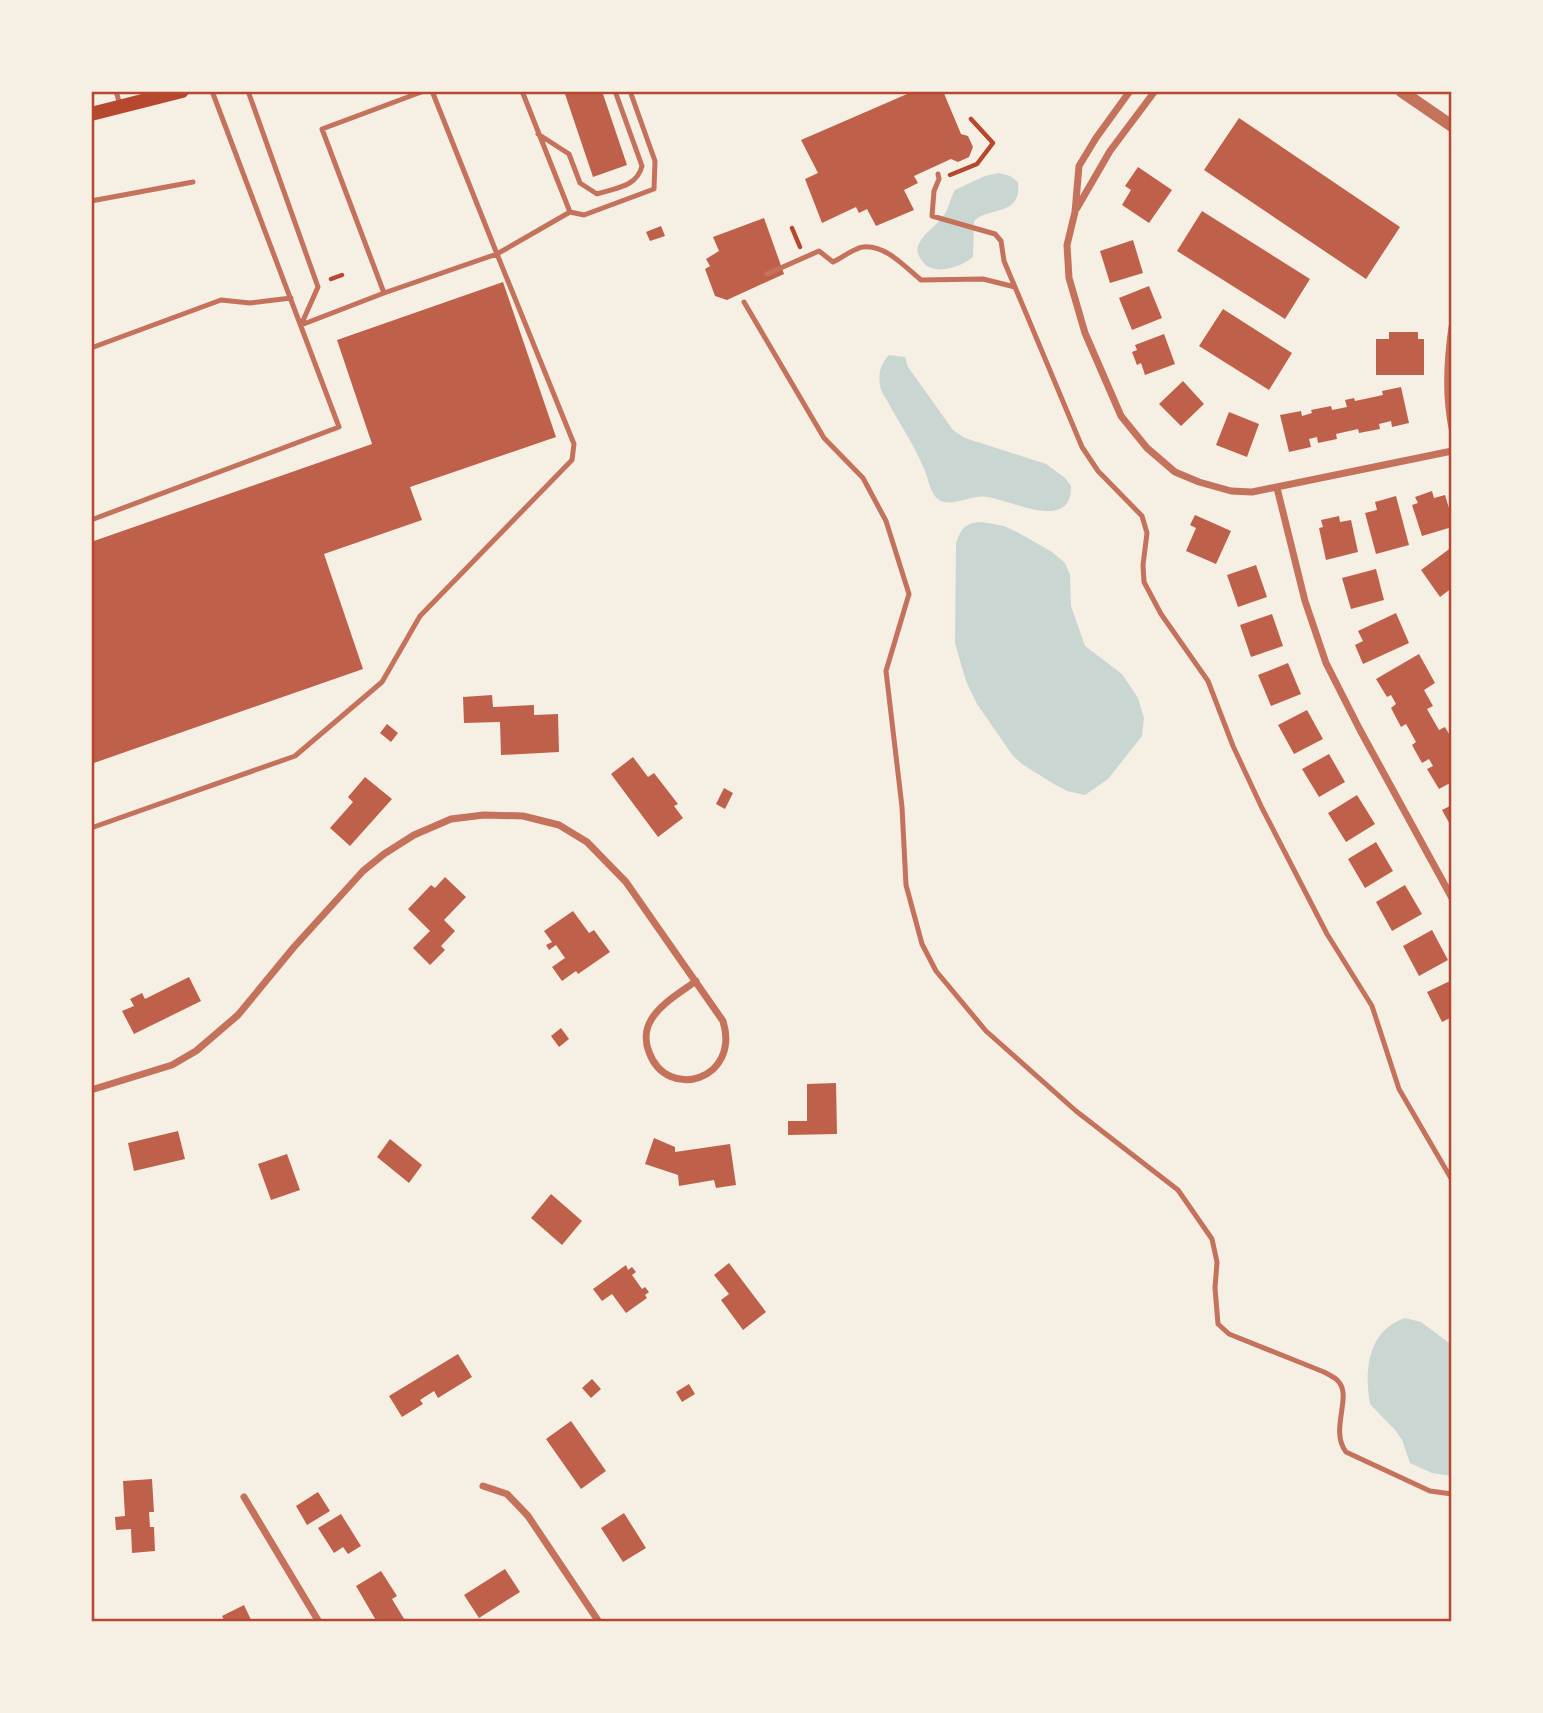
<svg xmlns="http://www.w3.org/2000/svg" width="1543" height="1713" font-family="Arial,sans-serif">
	<rect width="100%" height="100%" fill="#f6efe4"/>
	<path fill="#c9d6d2" d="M999,173L1010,176L1018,182C1022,217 990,206 974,221L973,257C961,267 934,277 922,261C919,256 916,252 918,246C922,235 933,228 940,220C949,212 949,200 955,190L985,176Z
		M889,355L905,357L908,367L953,430L965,438L1046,464L1065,478L1071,486C1072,533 1011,500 987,497C971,494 953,508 939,500C930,493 929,481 925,471C916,448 901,426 889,404C886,398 880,391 880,385C878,374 881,363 889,355Z
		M982,522L1004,526L1017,532L1052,552L1065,563L1070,575L1071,606L1085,646L1122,674L1138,698L1144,718L1142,736L1108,779L1085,795L1067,791L1054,784L1022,764L1013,756L977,704L966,681L955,643L956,544C961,528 965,523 982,522Z
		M1405,1318L1421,1322L1452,1345V1476L1432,1473L1410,1463L1402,1440L1396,1431L1370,1404C1364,1370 1368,1330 1405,1318Z"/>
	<path fill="#bf614a" d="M564,91H602L627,165L593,177Z
		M914,91H943L961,134L968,136L973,147L969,157L958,162L951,159L914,176L918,183L904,190L914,210L876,226L867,209L859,213L856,207L822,223L805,179L818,173L801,140Z
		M1239,118L1400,227L1366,279L1204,170Z
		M1138,167L1172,190L1149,223L1122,205L1131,190L1125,186Z
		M1202,211L1310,279L1285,319L1177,251Z
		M764,218L784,274L727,300L715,296L705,269L710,266L706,259L719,251L713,237Z
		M661,226L665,236L650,241L646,232Z
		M1133,240L1143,273L1110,283L1100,251Z
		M503,282L556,437L410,487L422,520L324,554L363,669L91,764V542L372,444L337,340Z
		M1149,286L1162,318L1132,330L1119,298Z
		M1223,309L1292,353L1269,390L1199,346Z
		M1389,332H1418V339H1424V375H1376V339H1389Z
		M1164,334L1175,364L1145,375L1141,363L1137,365L1132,352L1137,350L1135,345Z
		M1183,381L1204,404L1181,426L1159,404Z
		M1401,387L1409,423L1392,427L1391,421L1379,424L1380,429L1359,433L1358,429L1336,434L1337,439L1318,443L1317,437L1309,439L1311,447L1289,452L1280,415L1301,411L1302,416L1312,413L1311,410L1331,406L1332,410L1347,407L1345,400L1354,398L1355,401L1383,395L1382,391Z
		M1229,412L1259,424L1247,457L1216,445Z
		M1432,491L1434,498L1445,495L1452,518V527L1422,536L1412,505L1418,503L1415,497Z
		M1396,496L1409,545L1376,554L1365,513L1377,510L1375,502Z
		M1195,515L1231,531L1216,564L1186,551L1196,528L1190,525Z
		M1339,516L1340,522L1351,520L1358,552L1326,560L1319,528L1323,527L1321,520Z
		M1452,547V588L1440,597L1421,570Z
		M1256,565L1267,597L1238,607L1227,575Z
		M1376,569L1384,600L1351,609L1342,578Z
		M1396,613L1409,643L1363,664L1355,645L1363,641L1358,631Z
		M1272,614L1283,646L1251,657L1240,625Z
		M1419,654L1435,683L1424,690L1433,706L1427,709L1439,730L1445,727L1452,739V782L1439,789L1427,769L1433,766L1429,759L1422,763L1412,745L1416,742L1406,724L1401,727L1391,708L1396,704L1391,695L1387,697L1376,679Z
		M1288,663L1301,694L1271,706L1258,675Z
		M492,695L493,707L534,705V715L558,714L559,752L501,755L500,722L464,723L463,697Z
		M1307,710L1323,739L1294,754L1278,725Z
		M387,724L398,733L391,742L380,733Z
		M1329,754L1345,782L1319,797L1302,769Z
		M633,757L648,777L654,773L678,804L674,806L683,818L658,837L611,774Z
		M365,777L392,799L350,846L330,828L353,802L348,797Z
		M724,788L733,793L725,809L716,804Z
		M1357,795L1375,824L1346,842L1328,813Z
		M1452,805V828L1442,810Z
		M1376,842L1393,871L1365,888L1348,859Z
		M445,877L466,897L444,920L455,931L441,946L445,950L430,965L413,948L430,931L408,909L431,885L435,888Z
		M1405,885L1422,914L1392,931L1376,902Z
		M573,911L589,933L594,930L610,952L578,974L576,971L562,981L552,967L565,958L556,945L549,950L546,945L552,942L544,931Z
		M1432,930L1448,960L1419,976L1403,946Z
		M189,977L201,1001L134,1034L122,1011L134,1006L130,999L142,993L145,999Z
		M1452,980V1017L1442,1022L1427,992Z
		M561,1028L569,1039L559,1047L551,1036Z
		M836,1083L837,1134L788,1135V1121H807V1084Z
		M178,1131L185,1159L134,1171L128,1143Z
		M654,1138L675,1147V1152L730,1144L736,1185L716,1188L714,1180L679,1186L678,1175L645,1164Z
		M390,1139L422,1165L409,1183L377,1157Z
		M287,1154L300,1190L271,1200L258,1164Z
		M551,1194L582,1221L562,1245L531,1218Z
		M729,1263L766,1312L743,1330L721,1300L729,1294L714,1275Z
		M626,1265L628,1270L632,1267L636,1272L632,1275L642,1289L645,1287L649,1292L645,1295L647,1298L626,1313L612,1294L602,1301L593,1289Z
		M458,1354L472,1377L438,1398L434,1391L420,1400L423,1404L402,1417L389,1396Z
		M592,1379L601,1389L591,1398L582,1388Z
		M689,1384L695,1394L682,1402L676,1392Z
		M571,1421L606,1471L581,1489L546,1439Z
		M152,1479L154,1512H149L150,1527H154L155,1551L132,1553L131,1529L116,1530L115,1517L125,1516L123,1481Z
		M318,1492L330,1511L307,1525L296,1506Z
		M624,1513L646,1548L623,1562L601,1528Z
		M341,1514L361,1546L348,1554L343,1547L334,1553L318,1528Z
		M505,1569L520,1592L479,1618L464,1595Z
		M381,1571L397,1596L392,1599L406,1622H377L356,1586Z
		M244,1605L252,1622H225L222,1616Z"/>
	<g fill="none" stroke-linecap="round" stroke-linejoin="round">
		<path stroke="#b5482f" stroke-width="4.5" d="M950,175L977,164L993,143L971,119
			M792,228L800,247
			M331,279L342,275"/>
		<path stroke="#c5725c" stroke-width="5" d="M116,91L120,105
			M248,91L318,287L301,325
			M432,91L497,254L570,212L584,215L654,189L655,161L630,91
			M522,91L570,212
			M538,134L569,154L580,183L597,194C615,188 637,187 642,166L615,91
			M938,174L939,179L934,191L932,216L995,234L1001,241L1004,261L1015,287
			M91,201L193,182
			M767,274L819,251L833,262C842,258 854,248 863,247C885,244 906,268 921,280L983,279L1015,287L1082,447L1098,471L1142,516L1147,533L1143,565L1144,582L1161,614L1208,681L1233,746L1262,808L1327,934L1372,1006L1399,1089L1452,1180
			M384,293L322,129L424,91
			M744,302L824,438L863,478L886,521L909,594L886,671L902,807L906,885L922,944L936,971L986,1031L1076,1111L1178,1190L1212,1239L1217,1262L1215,1288L1218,1324L1229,1334L1324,1372C1329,1375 1335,1377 1338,1381C1353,1396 1329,1430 1346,1452L1430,1491L1452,1494
			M91,348L221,300L250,303L291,298
			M91,520L339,427L212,91
			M91,828L295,756L382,682L420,616L572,460L574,444L497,254L384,293L301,325"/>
		<path stroke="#c5725c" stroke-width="7" d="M1130,91L1096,138L1079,166L1075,212L1067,245L1069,278L1085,333L1121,416L1147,448L1175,472L1199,482L1231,491L1252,492L1452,451
			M1077,208L1110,151L1155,91
			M1452,327C1447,361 1445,394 1452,428
			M1277,488L1305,601L1326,663L1360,730L1452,898
			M91,1090L172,1065L196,1051L238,1015L294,947L363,871L384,854L414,835L451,819L484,815L523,816L559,825L587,842L626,882L723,1021C741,1080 667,1102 649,1052C645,1042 645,1030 651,1020C660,1004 681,992 696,981
			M483,1486L507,1494L528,1516L599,1622
			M244,1497L319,1622"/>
		<path stroke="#c5725c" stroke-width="12" d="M1401,91L1452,126"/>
		<path stroke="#b5482f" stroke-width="14" d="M91,114L182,91"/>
	</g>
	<rect width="1543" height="1713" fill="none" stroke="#f6efe4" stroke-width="186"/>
	<rect x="93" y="93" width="1357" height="1527" fill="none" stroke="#b5482f" stroke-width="2.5"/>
</svg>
